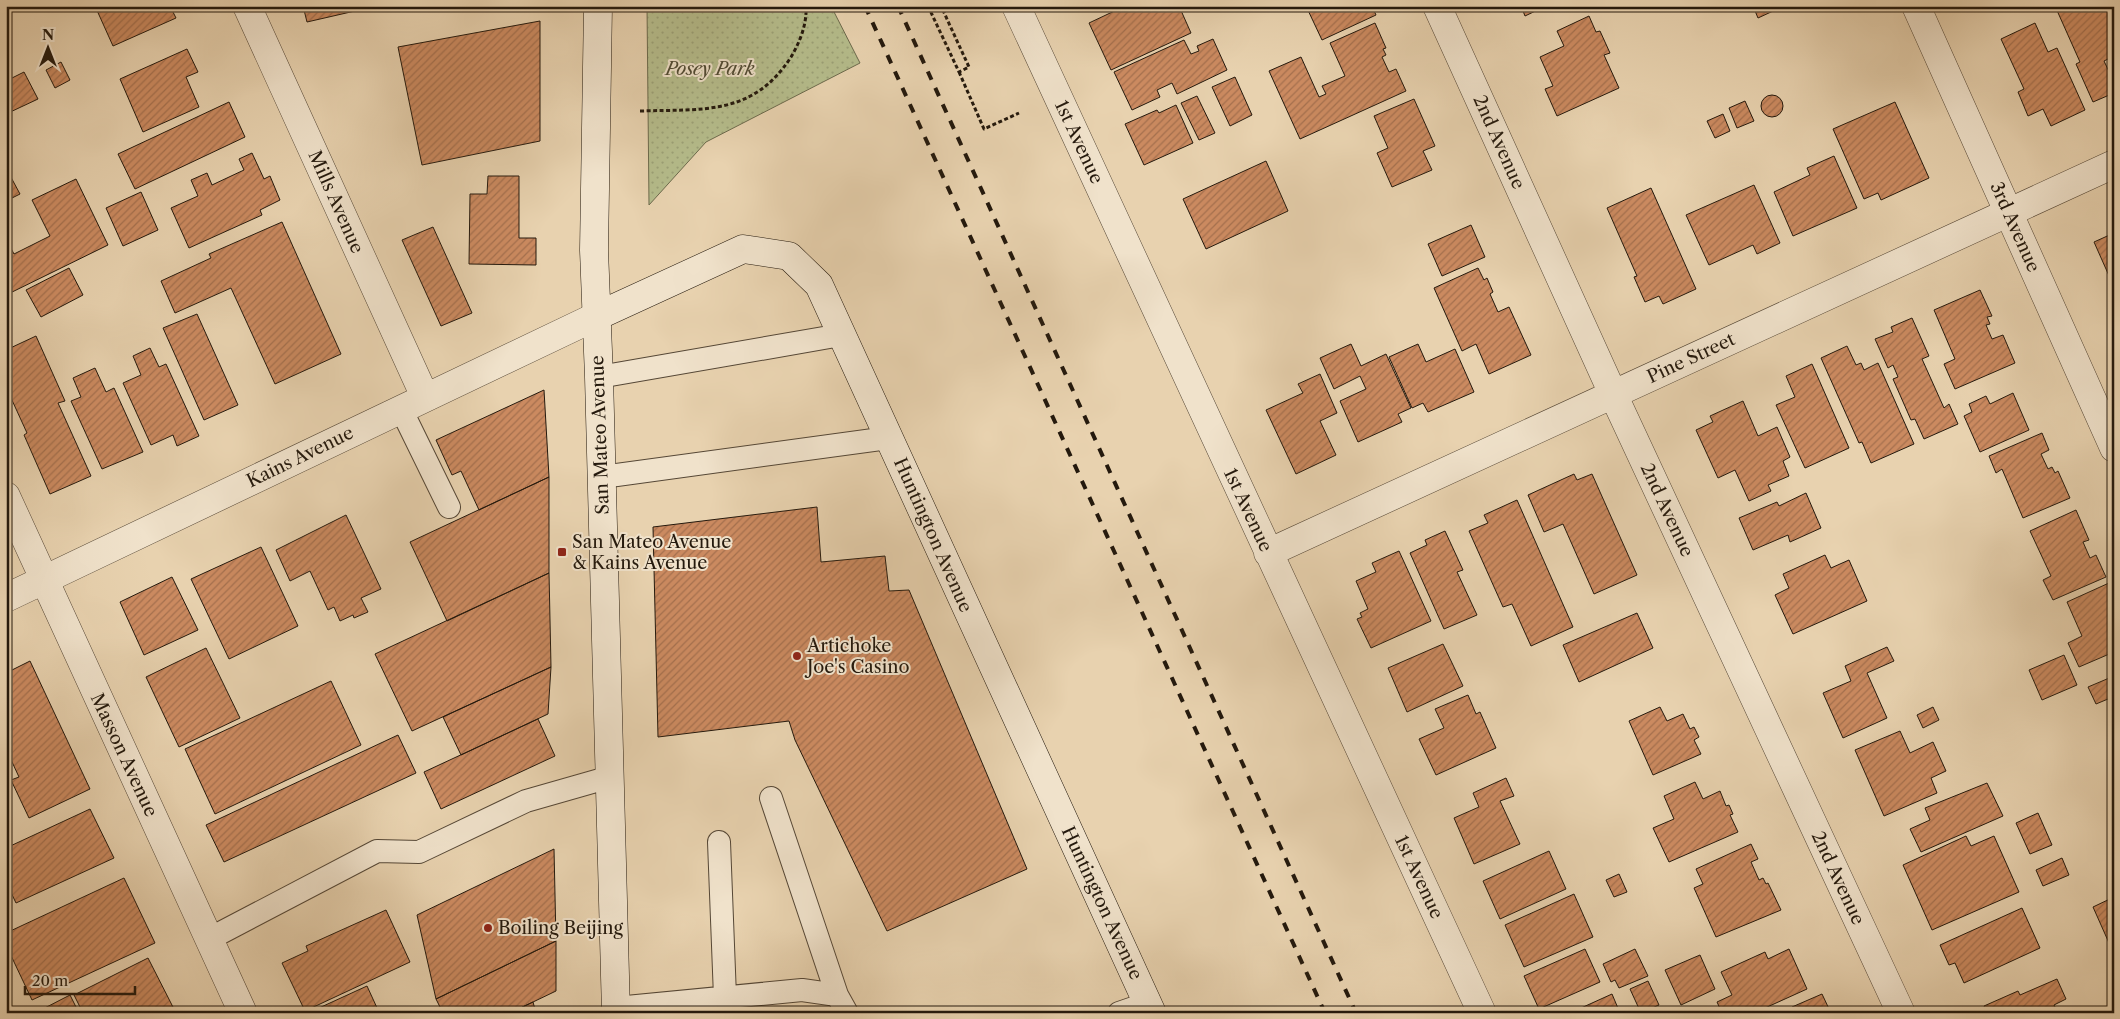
<svg xmlns="http://www.w3.org/2000/svg" width="2120" height="1019" font-family="'Libre Caslon Text',serif">
	<defs>
		<pattern id="park-dots" width="8" height="8" patternUnits="userSpaceOnUse" patternTransform="scale(1.25)"><rect width="8" height="8" fill="#b5bc8b"/><path d="M2 2h.1M6 6h.1" fill="none" stroke="#9ca177" stroke-width="1.8" stroke-linecap="round"/></pattern>
		<pattern id="building-hatch" width="6" height="6" patternUnits="userSpaceOnUse" patternTransform="scale(1.25)"><rect width="6" height="6" fill="#cb8a60"/><path d="M-1 1l2-2M0 6l6-6M5 7l2-2" fill="none" stroke="#a5704e"/></pattern>
	</defs>
	<rect width="100%" height="100%" fill="#e8d2af"/>
	<filter id="stains"><feTurbulence type="fractalNoise" baseFrequency=".004" numOctaves="4"/><feColorMatrix values="0 0 0 0 .2 0 0 0 0 .09 0 0 0 0 .02 0 0 0 .5 -.17"/></filter>
	<radialGradient id="worn" r=".72"><stop offset=".6" stop-color="#630" stop-opacity="0"/><stop offset="1" stop-color="#630" stop-opacity=".3"/></radialGradient>
	<path fill="url(#park-dots)" stroke="#6c6a4c" d="M647,6H831L860,63L706,142L649,205Z"/>
	<path fill="url(#building-hatch)" stroke="#24190d" d="M95,6H170L176,18L113,46Z
		M303,6H367L368,8L307,22Z
		M1125,6H1179L1191,33L1111,70L1089,23Z
		M1306,6H1372L1376,15L1322,40Z
		M1521,6H1546L1525,16Z
		M1753,6H1784L1758,18Z
		M2055,6H2107L2114,21V56L2104,61L2114,82V93L2093,102L2076,64L2080,62Z
		M1589,16L1596,32L1600,31L1610,53L1604,55L1619,88L1557,116L1545,89L1553,86L1540,57L1564,46L1557,31Z
		M540,21V141L422,165L398,47Z
		M1375,23L1386,48L1383,49L1386,55L1382,57L1389,72L1396,69L1406,91L1300,139L1269,71L1301,57L1319,97L1326,94L1322,86L1345,76L1330,43Z
		M2035,23L2048,52L2057,48L2085,110L2051,126L2043,109L2028,116L2018,92L2024,89L2001,39Z
		M1213,39L1227,70L1177,94L1172,83L1157,90L1160,97L1132,110L1114,72L1184,40L1191,54L1199,51L1197,46Z
		M187,49L198,72L186,77L199,107L143,132L120,79Z
		M61,62L70,80L55,88L46,70Z
		M24,72L38,99L6,114V81Z
		M1235,77L1252,115L1230,126L1212,87Z
		M1761 106a11 11 0 1 1 22 0a11 11 0 1 1-22 0Z
		M1197,96L1215,133L1199,140L1181,103Z
		M1414,99L1435,146L1423,151L1432,170L1392,187L1377,153L1388,148L1374,116Z
		M1745,101L1754,121L1737,128L1729,108Z
		M229,102L245,137L135,189L118,154Z
		M1895,102L1929,178L1881,200L1878,193L1864,199L1833,129Z
		M1176,105L1193,143L1144,165L1125,124L1157,110L1159,113Z
		M1723,114L1730,131L1715,138L1707,121Z
		M252,153L264,179L270,176L280,200L260,210L262,215L189,248L171,208L198,196L191,180L207,173L212,185L244,170L239,159Z
		M1834,156L1857,208L1793,236L1774,192L1810,175L1807,168Z
		M1266,161L1288,211L1206,249L1183,199Z
		M6,168L20,194L6,201Z
		M488,176H519V238H536V265L469,264L470,194H487Z
		M76,179L108,245L6,295V239L14,254L50,236L32,200Z
		M1754,185L1780,243L1757,254L1753,245L1709,265L1686,215Z
		M1651,188L1696,289L1663,304L1659,296L1645,302L1634,277L1637,276L1607,208Z
		M141,192L158,230L123,246L106,208Z
		M282,222L341,354L275,384L231,288L175,313L161,281L211,258L209,254Z
		M1471,225L1485,257L1442,276L1428,244Z
		M433,227L472,313L441,326L402,240Z
		M2114,233V287L2094,242Z
		M69,268L83,295L41,317L26,290Z
		M1478,268L1484,280L1487,278L1493,292L1490,294L1498,312L1509,307L1531,355L1489,374L1476,344L1462,351L1434,288Z
		M1980,290L1992,316L1987,317L1990,324L1986,325L1992,339L2003,335L2015,363L1955,389L1944,364L1955,359L1934,310Z
		M197,314L238,405L204,420L163,328Z
		M1912,318L1929,356L1922,359L1944,408L1949,404L1958,424L1924,439L1915,419L1911,420L1893,379L1898,377L1893,365L1888,368L1875,339L1893,332L1891,327Z
		M36,336L65,401L58,403L91,476L50,494L24,435L27,433L6,387V350Z
		M1351,344L1361,366L1386,354L1411,408L1398,414L1402,422L1358,442L1340,401L1366,389L1360,376L1334,389L1320,358Z
		M1418,344L1426,362L1455,349L1474,392L1428,412L1423,403L1412,408L1389,357Z
		M1847,346L1856,365L1861,363L1864,370L1878,363L1914,444L1871,463L1862,442L1859,443L1821,358Z
		M150,348L159,367L166,364L199,436L177,446L173,435L151,445L123,383L141,375L133,356Z
		M1812,364L1849,448L1805,468L1776,405L1795,397L1786,376Z
		M95,368L106,392L114,388L143,452L102,469L71,401L81,397L73,378Z
		M1320,374L1337,413L1320,421L1336,455L1296,474L1266,410L1303,393L1298,384Z
		M544,390L549,477L479,510L461,471L452,475L436,440Z
		M2013,393L2029,430L1980,452L1964,416L1972,412L1969,404L1986,396L1990,404Z
		M1743,401L1758,436L1777,427L1790,457L1783,461L1789,476L1768,485L1771,491L1749,501L1735,470L1718,478L1696,430L1713,422L1710,416Z
		M2042,433L2049,450L2041,454L2048,469L2052,467L2055,473L2058,471L2070,498L2023,518L2002,469L1996,473L1989,456Z
		M1574,474L1577,480L1592,474L1637,575L1594,594L1563,524L1544,532L1528,495Z
		M549,477V573L447,621L410,542Z
		M1806,493L1821,528L1790,542L1788,535L1753,550L1739,518L1777,502L1779,506Z
		M1517,500L1573,627L1531,646L1512,604L1503,607L1469,531L1488,523L1484,515Z
		M817,507L821,562L885,556L889,591L909,590L1027,869L887,931L795,740L789,721L658,737L653,527Z
		M2076,510L2089,540L2083,542L2090,558L2096,555L2106,577L2053,600L2043,580L2051,576L2030,531Z
		M346,515L381,589L361,598L368,612L354,618L353,615L340,621L334,607L328,610L310,571L290,581L276,550Z
		M1445,531L1463,570L1457,572L1477,615L1444,629L1410,553L1427,545L1425,540Z
		M261,547L298,626L229,659L191,579Z
		M1399,551L1431,621L1371,648L1357,619L1362,617L1360,613L1368,609L1356,581L1376,572L1372,563Z
		M1825,555L1831,568L1849,560L1867,601L1793,634L1775,595L1789,588L1783,574Z
		M549,573L551,667L412,731L375,654Z
		M172,577L198,630L144,655L120,602Z
		M2109,583L2114,595V652L2079,667L2068,643L2082,636L2067,602Z
		M1637,613L1653,648L1579,682L1563,645Z
		M1443,644L1463,686L1407,712L1388,668Z
		M1887,647L1894,661L1867,673L1887,718L1843,738L1823,693L1851,681L1845,666Z
		M206,648L240,718L179,747L146,677Z
		M2064,655L2077,685L2042,700L2029,670Z
		M30,661L90,789L29,818L11,780L19,777L6,749V668L10,671Z
		M551,667L548,714L461,755L443,717Z
		M2114,676V711L2108,699L2096,704L2088,687Z
		M331,681L361,745L215,814L185,749Z
		M1468,695L1476,714L1480,712L1496,748L1436,775L1419,739L1444,728L1435,709Z
		M1660,707L1667,721L1683,714L1690,729L1694,727L1699,737L1694,740L1701,754L1653,775L1629,721Z
		M1933,707L1939,720L1923,728L1917,715Z
		M538,719L555,756L441,809L424,772Z
		M1900,731L1910,753L1933,742L1946,771L1931,778L1937,793L1884,816L1855,750Z
		M398,735L416,773L224,862L206,825Z
		M1506,778L1514,796L1500,801L1520,844L1474,864L1454,818L1479,807L1473,793Z
		M1695,782L1703,799L1720,791L1726,806L1729,805L1733,814L1730,815L1738,832L1669,862L1653,828L1674,819L1664,796Z
		M1987,783L2003,816L1921,852L1910,829L1930,820L1925,808Z
		M90,809L114,858L16,903L6,882V848Z
		M2038,813L2052,845L2030,854L2016,823Z
		M1966,836L1971,846L1994,836L2019,892L1932,930L1903,865Z
		M1751,844L1758,859L1751,862L1759,880L1763,878L1766,884L1768,883L1781,910L1716,937L1694,888L1703,884L1696,869Z
		M554,849L556,941L436,999L417,915Z
		M1549,851L1566,889L1500,919L1483,881Z
		M2062,858L2069,875L2043,886L2036,870Z
		M1619,874L1627,892L1614,897L1606,880Z
		M124,878L155,943L32,1000L6,945V933Z
		M1574,894L1593,937L1524,967L1505,925Z
		M2114,897V940L2109,943L2093,907Z
		M2022,908L2040,948L1964,983L1955,963L1949,965L1940,945Z
		M386,910L410,962L305,1011L282,963L308,951L306,946Z
		M556,941V991L510,1013H443L436,999Z
		M1585,949L1600,982L1539,1009L1524,976Z
		M1635,949L1648,976L1619,988L1615,980L1611,982L1603,964Z
		M1789,949L1807,989L1754,1013H1722L1717,1002L1732,995L1721,972L1765,952L1768,959Z
		M1700,955L1715,989L1681,1005L1665,970Z
		M148,958L176,1013H83L74,995Z
		M2057,979L2066,999L2054,1005L2058,1013H1987L1984,1006L2018,991L2020,995Z
		M1648,981L1659,1005L1641,1013L1630,989Z
		M367,986L378,1010L371,1013H321L319,1008Z
		M1612,994L1620,1013H1570Z
		M1822,994L1830,1011L1825,1013H1787L1793,1010L1792,1007Z
		M70,995L79,1013H35Z
		M533,1002L536,1013H510Z"/>
	<g fill="none" stroke-linecap="round" stroke-linejoin="round">
		<defs>
			<path id="lane" d="M599,377L841,335
				M401,409L449,507
				M602,477L888,438
				M771,798L837,995
				M719,842L725,997
				M209,939L377,851L419,852L526,801L610,777
				M616,1008L802,990L837,995L847,1013
				M1119,1013L1148,1003"/>
			<path id="street" d="M247,6L425,397
				M1016,6L1482,1013
				M1437,6L1613,394L1901,1013
				M1916,6L2114,448
				M6,496L243,1013
				M1268,553L2114,164
				M6,598L595,317"/>
			<path id="secondary" d="M598,6L594,250L599,377L616,1013
				M595,317L743,249L789,256L819,285L1152,1013"/>
		</defs>
		<use href="#lane" stroke="#554736" stroke-width="24"/>
		<use href="#street" stroke="#554736" stroke-width="29"/>
		<use href="#secondary" stroke="#24190d" stroke-width="29"/>
		<path stroke="#24190d" stroke-width="3" stroke-dasharray="4 2.5" stroke-linecap="butt" d="M928,6L959,72L969,67L941,6
			M959,72L984,129L1019,113
			M640,111C703,109 753,116 791,57C800,42 807,24 806,6"/>
		<use href="#lane" stroke="#f0e2cb" stroke-width="22"/>
		<use href="#street" stroke="#f0e2cb" stroke-width="28"/>
		<use href="#secondary" stroke="#f0e2cb" stroke-width="28"/>
		<path stroke="#24190d" stroke-width="4" stroke-dasharray="9 9" stroke-linecap="butt" d="M865,6L1325,1013
			M898,6L1356,1013"/>
	</g>
	<g fill="#8f2418" stroke="#f0e2cb" stroke-width="2">
		<rect x="557" y="547" width="10" height="10" rx="2.5"/>
		<circle cx="797" cy="656" r="5"/>
		<circle cx="488" cy="928" r="5"/>
	</g>
	<g text-anchor="middle" dominant-baseline="central" stroke-width="4" stroke-linejoin="round" paint-order="stroke">
		<g font-size="18" font-style="italic" fill="#504a33" stroke="#f0e2cb">
			<text x="710" y="69">Posey Park</text>
		</g>
		<g font-size="18" fill="#24190d" stroke="#f0e2cb">
			<text transform="translate(1079 142) rotate(65)">1st Avenue</text>
			<text transform="translate(1499 142) rotate(66)">2nd Avenue</text>
			<text transform="translate(336 202) rotate(66)">Mills Avenue</text>
			<text transform="translate(2015 227) rotate(66)">3rd Avenue</text>
			<text transform="translate(1691 358) rotate(-25)">Pine Street</text>
			<text transform="translate(600 435) rotate(-92)">San Mateo Avenue</text>
			<text transform="translate(300 457) rotate(-26)">Kains Avenue</text>
			<text transform="translate(1248 510) rotate(65)">1st Avenue</text>
			<text transform="translate(1667 510) rotate(65)">2nd Avenue</text>
			<text transform="translate(933 535) rotate(66)">Huntington Avenue</text>
			<text transform="translate(124 755) rotate(65)">Masson Avenue</text>
			<text transform="translate(1419 877) rotate(65)">1st Avenue</text>
			<text transform="translate(1838 878) rotate(65)">2nd Avenue</text>
			<text transform="translate(1102 903) rotate(65)">Huntington Avenue</text>
		</g>
		<g font-size="18" fill="#24190d" stroke="#f0e2cb" text-anchor="start">
			<text x="572" y="542">San Mateo Avenue<tspan x="572" dy="21">&amp; Kains Avenue</tspan></text>
			<text x="807" y="646">Artichoke<tspan x="807" dy="21">Joe's Casino</tspan></text>
			<text x="498" y="928">Boiling Beijing</text>
		</g>
	</g>
	<rect width="2120" height="1019" fill="none" stroke="#e8d2af" stroke-width="25"/>
	<rect x="8" y="8" width="2105" height="1004" fill="none" stroke="#24190d" stroke-width="2.5"/>
	<rect x="12" y="12" width="2095" height="994" fill="none" stroke="#24190d"/>
	<g transform="translate(48 48)" stroke="#f0e2cb" stroke-width="4" paint-order="stroke">
	<path d="M0-4L9 19L0 12L-9 19Z" fill="#24190d"/>
	<text y="-8" font-size="14" font-weight="bold" text-anchor="middle" fill="#24190d">N</text>
	</g>
	<path d="M25 986v8h110v-8" fill="none" stroke="#24190d" stroke-width="2.5"/>
	<text x="32" y="986" font-size="15" fill="#24190d" stroke="#f0e2cb" stroke-width="4" paint-order="stroke">20 m</text>
	<rect width="100%" height="100%" filter="url(#stains)"/>
	<rect width="100%" height="100%" fill="url(#worn)"/>
</svg>
